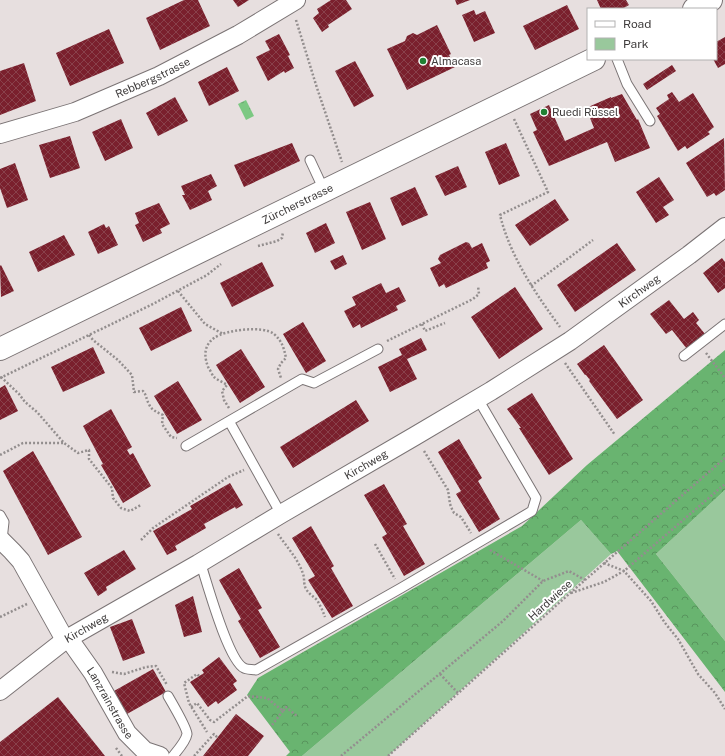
<svg xmlns="http://www.w3.org/2000/svg" width="725" height="756" font-family="'Public Sans',sans-serif">
	<defs>
		<pattern id="forest-crowns" width="20" height="18" patternUnits="userSpaceOnUse"><rect width="20" height="18" fill="#69b470"/><path d="M2 6a3 3 0 1 1 6 0M12 15a3 3 0 1 1 6 0" fill="none" stroke="#58945d"/></pattern>
		<pattern id="water-ripples" width="26" height="14" patternUnits="userSpaceOnUse"><rect width="26" height="14" fill="#7cc882"/><path d="M2 4q2-2 4 0t4 0M15 11q2-2 4 0t4 0" fill="none" stroke="#67a46c"/></pattern>
		<pattern id="building-cross-hatch" width="8" height="8" patternUnits="userSpaceOnUse"><rect width="8" height="8" fill="#7a202d"/><path d="M0 0l8 8M0 8l8-8" fill="none" stroke="#89414b"/></pattern>
	</defs>
	<rect width="100%" height="100%" fill="#e7dfdf"/>
	<path fill="#99c89c" d="M725,490V641L656,554Z
		M581,520L611,554L388,756H302Z"/>
	<path fill="url(#forest-crowns)" d="M725,350V490L656,554L725,641V692L617,551L611,554L581,520L302,756H286L290,752L247,695L258,678L522,526L587,465Z"/>
	<path fill="url(#water-ripples)" d="M246,100L254,116L246,120L238,104Z"/>
	<path fill="url(#building-cross-hatch)" d="M184,0H198L210,26L160,50L146,18Z
		M233,0H249L238,7Z
		M331,0H346L352,9L328,25L329,27L322,32L313,18L319,13L317,9Z
		M455,0H470L457,5Z
		M597,0H626L629,5L622,9H601Z
		M567,5L579,29L535,50L523,26Z
		M474,10L476,15L485,11L495,33L474,42L462,15Z
		M437,25L451,54L449,55L455,67L407,90L387,49L405,41L407,36L413,33L417,35Z
		M109,29L124,63L70,86L56,53Z
		M279,34L290,55L288,56L294,68L285,73L284,71L268,81L256,57L270,50L265,41Z
		M725,37V64L718,68L713,59H716V42Z
		M355,61L374,96L354,107L335,71Z
		M24,63L36,101L0,115V71Z
		M672,65L676,71L647,90L643,84Z
		M227,67L239,91L209,106L198,82Z
		M672,92L679,102L693,93L714,127L708,132L710,134L687,149L685,146L678,151L657,116L660,114L656,108L669,99L667,95Z
		M622,94L637,120L638,119L650,148L615,162L607,142L549,166L533,132L537,130L530,114L549,105L565,141L594,128L586,108L611,97V98Z
		M175,97L188,121L158,136L146,113Z
		M121,119L133,148L105,161L92,132Z
		M70,136L80,168L50,178L39,145Z
		M724,138L725,190L716,196L714,193L707,197L686,163Z
		M292,143L300,161L244,187L234,165Z
		M506,143L520,176L499,185L485,152Z
		M15,163L28,200L7,208L0,188V169Z
		M458,166L467,187L445,196L435,176Z
		M211,174L217,186L208,191L212,200L190,210L182,195H185L181,186Z
		M659,177L674,200L663,207L669,215L656,223L636,192Z
		M415,187L428,215L402,226L390,198Z
		M555,199L569,220L530,246L515,225Z
		M370,202L386,239L362,250L346,212Z
		M159,203L170,224L160,229L162,233L143,242L135,225L139,223L135,213Z
		M326,223L335,243L315,253L306,233Z
		M104,224L106,228L109,226L118,245L98,254L88,232Z
		M64,235L75,255L38,272L29,252Z
		M466,242L469,243L472,248L482,243L490,261L486,263L488,268L446,288L444,284L439,287L430,268L441,263L438,259L440,255Z
		M617,243L636,270L575,312L557,285Z
		M343,255L347,264L335,270L330,261Z
		M722,258L725,262V288L718,293L703,273Z
		M262,262L274,286L232,307L220,283Z
		M1,265L14,291L1,297L0,266Z
		M381,283L386,293L399,287L406,301L396,306L398,310L361,328L360,324L353,328L344,311L356,305L352,297Z
		M515,287L543,329L499,359L471,317Z
		M669,300L684,319L693,312L699,320L696,323L705,334L687,349L672,330L666,334L650,314Z
		M181,307L192,331L151,351L139,328Z
		M303,322L326,361L306,373L283,334Z
		M421,338L427,350L407,359L417,379L390,392L378,367L402,355L399,349Z
		M604,345L643,400L617,419L589,381L590,380L586,375H585L577,364Z
		M93,347L105,373L63,392L51,367Z
		M241,349L265,387L240,403L216,365Z
		M178,381L202,420L177,434L154,396Z
		M5,385L18,411L0,420V388Z
		M532,393L573,459L549,475L519,428H521L507,409Z
		M356,400L369,421L293,468L280,447Z
		M111,409L132,447L127,450L130,455L133,453L151,486L123,503L101,465L103,464L83,426Z
		M459,439L482,478L478,481L500,519L479,532L456,494L461,491L438,452Z
		M33,451L82,537L48,555L3,471Z
		M230,483L243,505L236,509L235,507L204,524L206,528L175,546L177,550L167,555L153,531L192,509L190,506Z
		M384,484L407,524L403,526L425,564L404,576L382,537L387,534L364,495Z
		M311,526L334,566L331,568L353,606L332,618L308,580L315,576L292,538Z
		M124,550L136,569L106,587L107,590L98,596L84,573Z
		M239,568L262,608L258,610L280,647L260,658L238,621L241,619L219,580Z
		M193,596L202,632L184,637L175,605Z
		M132,619L145,653L123,661L110,627Z
		M219,657L237,681L233,684L237,690L218,704L216,701L208,707L190,682L204,673L202,670Z
		M153,669L166,692L127,714L114,691Z
		M58,697L105,756H0V742Z
		M236,714L264,736L248,756H203Z"/>
	<g fill="none" stroke-linecap="round" stroke-linejoin="round">
		<defs>
			<path id="lane" d="M617,59L627,84L650,121
				M310,160L324,190
				M684,356L725,324
				M229,421L281,514
				M186,446L302,379L314,383L378,349
				M0,515L4,522L2,540
				M198,564L203,571C209,590 229,661 244,668C247,670 253,669 256,670L401,588L532,511L536,498L478,399
				M168,696C172,703 187,728 187,734C186,741 178,750 173,756"/>
			<g id="street">
				<path id="s1" d="M0,134L75,112L159,76L238,35L296,0"/>
				<path d="M0,539L12,551L21,561L65,640"/>
				<path id="s2" d="M69,639L93,673L127,733L145,751L160,756"/>
				<path id="s3" d="M0,691L65,640L198,564L281,514L415,436L491,391L570,341L689,255L725,227"/>
			</g>
			<g id="secondary">
				<path d="M694,9L711,0"/>
				<path id="s4" d="M0,349L594,59"/>
			</g>
		</defs>
		<use href="#lane" stroke="#7b7475" stroke-width="11"/>
		<use href="#street" stroke="#7b7475" stroke-width="20"/>
		<use href="#secondary" stroke="#7b7475" stroke-width="24"/>
		<path stroke="#938e8e" stroke-width="2.5" stroke-dasharray="2 2" stroke-linecap="butt" d="M296,20L317,88L342,162
			M514,119L548,192L500,215C510,256 535,293 560,327
			M258,246L277,241L282,238L283,232
			M531,286L593,240
			M178,291L205,324L223,334
			M422,324L425,331L445,323
			M89,335L93,340L118,360L132,375L134,392L143,391C147,396 146,399 149,404C151,410 157,412 163,415L162,424L171,437L177,438
			M387,341L473,299L479,294L478,286
			M706,353L725,378
			M565,363L615,435
			M1,377L19,394L25,402L37,412L64,443L78,453L89,450V459L112,488L113,498L121,508L130,511L141,505
			M0,378L151,305L207,275L221,264
			M229,408L224,400L222,391L227,385C223,382 217,380 214,377C212,375 211,371 209,369C204,358 203,346 214,338C225,330 263,325 274,334C282,341 284,348 286,358L281,363L278,369L281,378
			M424,451L448,490L450,504L452,509L454,513L461,517L471,533
			M0,455L23,443H64
			M278,534C286,546 299,560 303,574C305,579 303,583 306,589C309,594 313,596 317,600C320,605 323,611 325,617
			M141,540L153,528L228,477L244,470
			M375,544L395,579
			M490,550L543,581
			M604,563L624,571L651,601L665,623L678,639L698,674L715,693L725,709
			M571,593L604,582L624,571L725,484
			M0,617L27,604
			M112,672L124,674L146,667L156,666L167,685
			M440,674L458,693
			M199,676L197,674L184,683L189,703L207,732
			M191,707L197,703L210,720L214,722L248,696L267,698L283,711L286,707L297,716
			M272,725L283,711
			M116,748L122,756
			M194,756L214,734L218,738
			M341,756L503,621L543,581L569,571L585,580
			M388,756L569,594L725,458"/>
		<use href="#lane" stroke="#fff" stroke-width="9"/>
		<use href="#street" stroke="#fff" stroke-width="18"/>
		<use href="#secondary" stroke="#fff" stroke-width="22"/>
	</g>
	<g fill="#208133" stroke="#fff" stroke-width="1.5">
		<circle cx="423" cy="61" r="4"/>
		<circle cx="544" cy="112" r="4"/>
	</g>
	<g text-anchor="middle" dominant-baseline="central" stroke-width="4" stroke-linejoin="round" paint-order="stroke">
		<g font-size="11" fill="#3e3b3b" stroke="#fff" text-anchor="start">
			<text x="431" y="61">Almacasa</text>
			<text x="552" y="112">Ruedi Rüssel</text>
		</g>
		<g font-size="11" fill="#3e3b3b" stroke="#fff">
			<text stroke="none"><textPath href="#s1" startOffset="163">Rebbergstrasse</textPath></text>
			<text stroke="none"><textPath href="#s4" startOffset="331">Zürcherstrasse</textPath></text>
			<text stroke="none"><textPath href="#s3" startOffset="755">Kirchweg</textPath></text>
			<text stroke="none"><textPath href="#s3" startOffset="431">Kirchweg</textPath></text>
			<text transform="translate(550 600) rotate(-42)">Hardwiese</text>
			<text stroke="none"><textPath href="#s3" startOffset="107">Kirchweg</textPath></text>
			<text stroke="none"><textPath href="#s2" startOffset="76">Lanzrainstrasse</textPath></text>
		</g>
	</g>
	<rect x="587" y="8" width="130" height="52" fill="#ffffff" stroke="#b2b1b1"/>
	<rect x="595" y="21" width="20" height="6" fill="#ffffff" stroke="#b2b1b1"/>
	<text x="623" y="28" font-size="12" fill="#3e3b3b">Road</text>
	<rect x="595" y="38" width="20" height="12" fill="#99c89c" stroke="#b2b1b1"/>
	<text x="623" y="48" font-size="12" fill="#3e3b3b">Park</text>
</svg>
